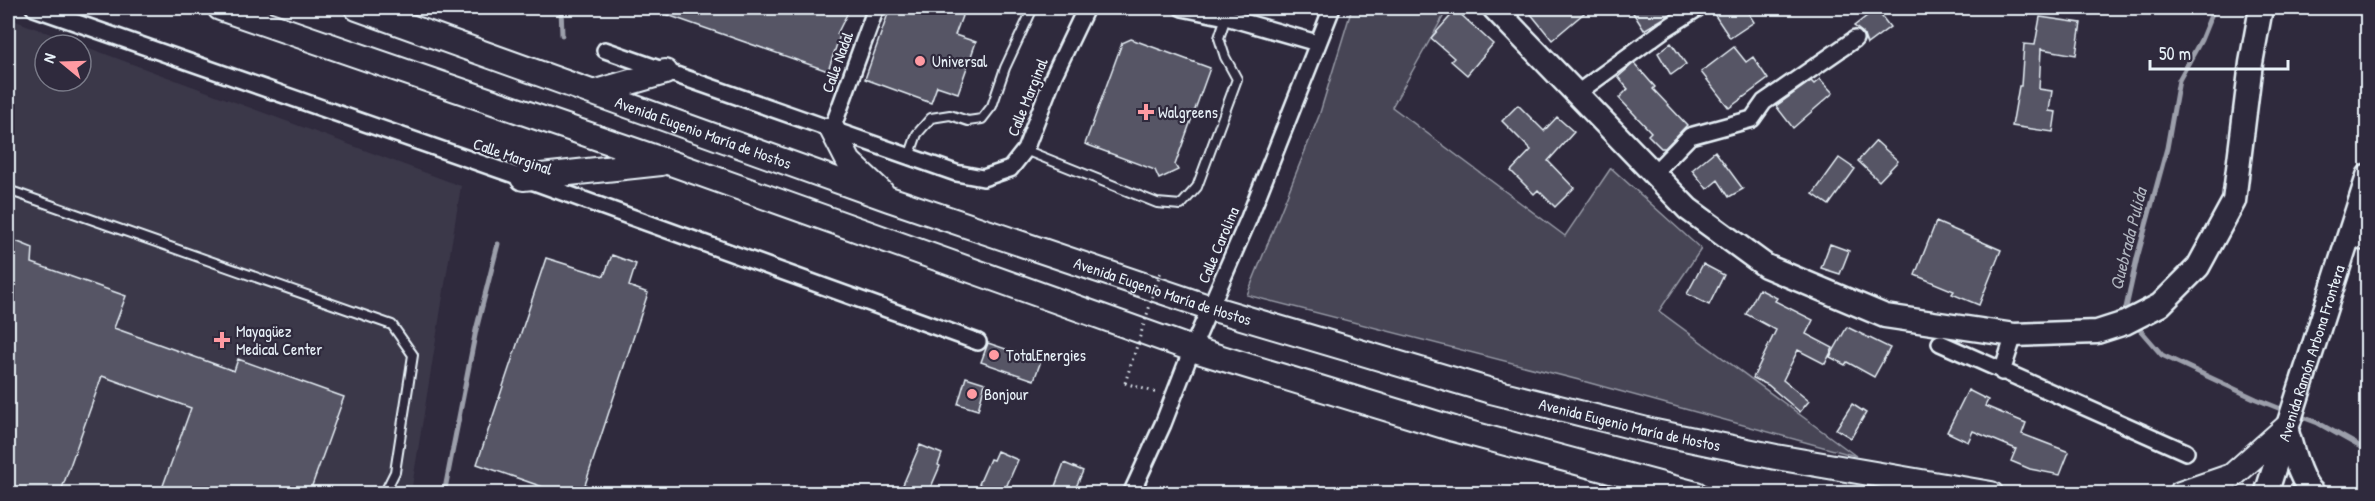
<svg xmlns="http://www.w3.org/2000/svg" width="2375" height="501" font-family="'Patrick Hand',sans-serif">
	<rect width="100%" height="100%" fill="#2f2a3d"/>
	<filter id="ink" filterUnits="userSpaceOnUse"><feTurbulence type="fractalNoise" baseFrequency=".0167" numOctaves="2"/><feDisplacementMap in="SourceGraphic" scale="12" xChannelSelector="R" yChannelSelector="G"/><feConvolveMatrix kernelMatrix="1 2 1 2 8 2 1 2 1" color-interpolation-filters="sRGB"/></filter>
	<g filter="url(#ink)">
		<path fill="#3b3749" d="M8,18L80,45H45V81H81V45L461,186L411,493H8Z"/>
		<path fill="#464455" stroke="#979aa6" stroke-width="1.5" d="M1352,8H1448L1392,107L1565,236L1611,168L1701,249L1659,311L1856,456L1579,380L1247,295L1319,116Z"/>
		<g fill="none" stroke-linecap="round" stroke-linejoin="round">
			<path stroke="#9c9fab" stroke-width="5" d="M561,8L562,35
				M2127,314L2125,312L2137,258L2167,148L2179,80L2201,40L2214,8
				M2135,324L2162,355L2256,399L2286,411
				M2297,415L2318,423L2368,451
				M444,494L476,330L498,244"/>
		</g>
		<path fill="#575565" stroke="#e8f1f8" stroke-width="1.5" d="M653,8H850L837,34L840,35L828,71L653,10Z
			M890,8H965L955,35L976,42L958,93L937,86L931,103L865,79Z
			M1526,8H1590L1552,40Z
			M1630,8H1681L1644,30Z
			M1710,8H1745L1754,22L1730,38Z
			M1876,9L1890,27L1867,44L1863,33L1854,26Z
			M1456,10L1493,44L1467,75L1451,61L1454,58L1431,38Z
			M2040,17L2081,23L2076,55L2041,49L2039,89L2052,91L2049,111L2056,112L2053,132L2012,126L2019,86H2021L2024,44L2035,45Z
			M1131,39L1210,68L1175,165L1178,170L1159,179L1155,170L1085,144L1122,43Z
			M1671,43L1686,64L1671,75L1658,53Z
			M1734,47L1746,62L1753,57L1768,79L1729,108L1701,72Z
			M1634,63L1655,87L1653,89L1687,125L1665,148H1661L1648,135L1651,132L1619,98L1628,89L1618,77Z
			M1820,79L1833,93L1793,128L1776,106L1811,81L1814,84Z
			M1518,105L1544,131L1557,117L1574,132L1548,161L1574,188L1555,207L1538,190L1534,194L1511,171L1531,150L1502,121Z
			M1876,141L1898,161L1879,181L1858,161Z
			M1715,151L1743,189L1729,197L1718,180L1707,189L1692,170Z
			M1839,158L1855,169L1829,205L1813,194Z
			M1936,222L2001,250L1979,305L1952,294L1954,291L1915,275Z
			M8,238L33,248L32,263L126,296L114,328L234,371L238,359L344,397L309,494H160L191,408L102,376L60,494H16L8,490Z
			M1830,244L1849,251L1840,274L1821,268Z
			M612,255L636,264L629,286L648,293L582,494H563L477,464L546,258L604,276Z
			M1703,264L1724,275L1709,305L1687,294Z
			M1759,289L1777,298L1775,301L1813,320L1806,334L1833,348L1825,364L1798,350L1783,380L1809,401L1800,412L1768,385L1753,378L1776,330L1746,314Z
			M1847,327L1890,348L1874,377L1847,362L1845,365L1830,357Z
			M988,343L1041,361L1034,380L981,362Z
			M966,377L985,383L978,410L958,404Z
			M1968,390L1988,400L1985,406L2026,423L2022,434L2069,452L2060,475L2030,469L2011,461L2016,449L1973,431L1968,442L1947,432Z
			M1852,404L1866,413L1851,438L1836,429Z
			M920,445L942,454L938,465L940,466L928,494H899Z
			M997,451L1018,460L1003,494H977L981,485L979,484L990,459L993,460Z
			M1064,463L1083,471L1073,494H1052Z"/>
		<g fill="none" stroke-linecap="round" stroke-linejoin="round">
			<defs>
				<path id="service" d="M1025,150L1157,203L1181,205L1197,187L1237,79L1225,57L1219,38L1226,17
					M909,157L917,134L931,118L950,115L968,121L982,119L992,106L1005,68L1033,8
					M8,190L392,325L413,355L395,472L384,494
					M2349,239L2368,248"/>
				<path id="minor" d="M34,8L523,178L978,342
					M1182,8L1226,17L1317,43
					M605,50L956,173L983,178L1010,169L1025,150L1054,75L1086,8
					M1576,94L1665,29L1698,8
					M832,129L876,8
					M1653,174L1690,136L1752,119L1764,102L1855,39
					M1940,343L2186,452
					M2002,372L2014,335
					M1131,494L1163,424L1192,349L1249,218L1332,8"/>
				<g id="primary">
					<path d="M1494,8L1688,209L1766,266L1885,316L2014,335L2097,332L2125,323L2160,305L2198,267L2234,201L2251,63L2261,8"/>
					<path d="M2286,428C2292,447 2299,481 2314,494"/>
					<path id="s1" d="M2266,494L2368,176"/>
				</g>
				<g id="trunk">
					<path d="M220,8L668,162L1192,349L1454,429L1696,494"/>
					<path id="s2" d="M357,8L889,199L1211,308L1491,391L1655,432L1776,457L1991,494"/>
					<path d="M596,92L665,72"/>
					<path d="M832,129L849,162L881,192"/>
					<path d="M523,178L661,163"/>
					<path d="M2180,494L2232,476L2286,428"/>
				</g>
			</defs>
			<use href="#service" stroke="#e8f1f8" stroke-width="12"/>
			<use href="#minor" stroke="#e8f1f8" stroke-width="20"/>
			<use href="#primary" stroke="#e8f1f8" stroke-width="27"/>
			<use href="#trunk" stroke="#e8f1f8" stroke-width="28"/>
			<path stroke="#e8f1f8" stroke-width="3" stroke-dasharray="1.5 4.5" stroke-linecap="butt" d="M1125,383L1157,393"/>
			<use href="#service" stroke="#2f2a3d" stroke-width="8"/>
			<use href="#minor" stroke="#2f2a3d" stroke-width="15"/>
			<use href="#primary" stroke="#2f2a3d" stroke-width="22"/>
			<use href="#trunk" stroke="#2f2a3d" stroke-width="24"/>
			<path stroke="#e8f1f8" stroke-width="3" stroke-dasharray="1.5 4.5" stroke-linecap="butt" d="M1125,383L1161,271"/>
		</g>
	</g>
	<g fill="#ff9aa2" stroke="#2f2a3d" stroke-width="2">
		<circle cx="920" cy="61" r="6"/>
		<path d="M1143 103h6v6h6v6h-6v6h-6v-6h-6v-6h6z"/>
		<path d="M219 331h6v6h6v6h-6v6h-6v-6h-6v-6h6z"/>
		<circle cx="994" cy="355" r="6"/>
		<circle cx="972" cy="394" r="6"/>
	</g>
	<g text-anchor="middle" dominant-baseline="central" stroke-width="4.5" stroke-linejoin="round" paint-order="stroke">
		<g font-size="16" fill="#e8f1f8" stroke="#2f2a3d" text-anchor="start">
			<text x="932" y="61">Universal</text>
			<text x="1158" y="112">Walgreens</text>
			<text x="236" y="331">Mayagüez<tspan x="236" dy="18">Medical Center</tspan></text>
			<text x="1006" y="355">TotalEnergies</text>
			<text x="984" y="394">Bonjour</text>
		</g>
		<g font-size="16" fill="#e8f1f8" stroke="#2f2a3d">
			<text transform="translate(837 62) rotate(-70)">Calle Nadal</text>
			<text transform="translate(1027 97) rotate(-68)">Calle Marginal</text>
			<text stroke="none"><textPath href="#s2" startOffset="368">Avenida Eugenio María de Hostos</textPath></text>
			<text transform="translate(513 156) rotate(19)">Calle Marginal</text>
			<text transform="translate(1218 245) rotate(-67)">Calle Carolina</text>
			<text stroke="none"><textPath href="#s2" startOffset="854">Avenida Eugenio María de Hostos</textPath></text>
			<text stroke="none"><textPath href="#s1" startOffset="148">Avenida Ramón Arbona Frontera</textPath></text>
			<text stroke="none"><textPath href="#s2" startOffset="1340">Avenida Eugenio María de Hostos</textPath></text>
		</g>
		<g font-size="18" font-style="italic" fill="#afb4be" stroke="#2f2a3d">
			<text transform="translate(2128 239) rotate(-76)">Quebrada Pulida</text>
		</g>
	</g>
	<rect width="2375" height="501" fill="none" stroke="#2f2a3d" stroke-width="30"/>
	<rect x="15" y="15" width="2345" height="471" fill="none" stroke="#e8f1f8" stroke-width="2" filter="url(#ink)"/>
	<g transform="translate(63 63) rotate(289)"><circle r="28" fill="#2f2a3d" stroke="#797a88" stroke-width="1.5"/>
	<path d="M0-4.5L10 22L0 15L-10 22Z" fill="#ff9aa2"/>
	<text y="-9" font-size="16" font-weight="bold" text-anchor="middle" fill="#e8f1f8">N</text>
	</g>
	<path d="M2150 60v9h138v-9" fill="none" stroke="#e8f1f8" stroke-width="3"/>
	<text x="2159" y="60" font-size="18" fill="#e8f1f8" stroke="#2f2a3d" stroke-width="4.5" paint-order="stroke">50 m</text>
</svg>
